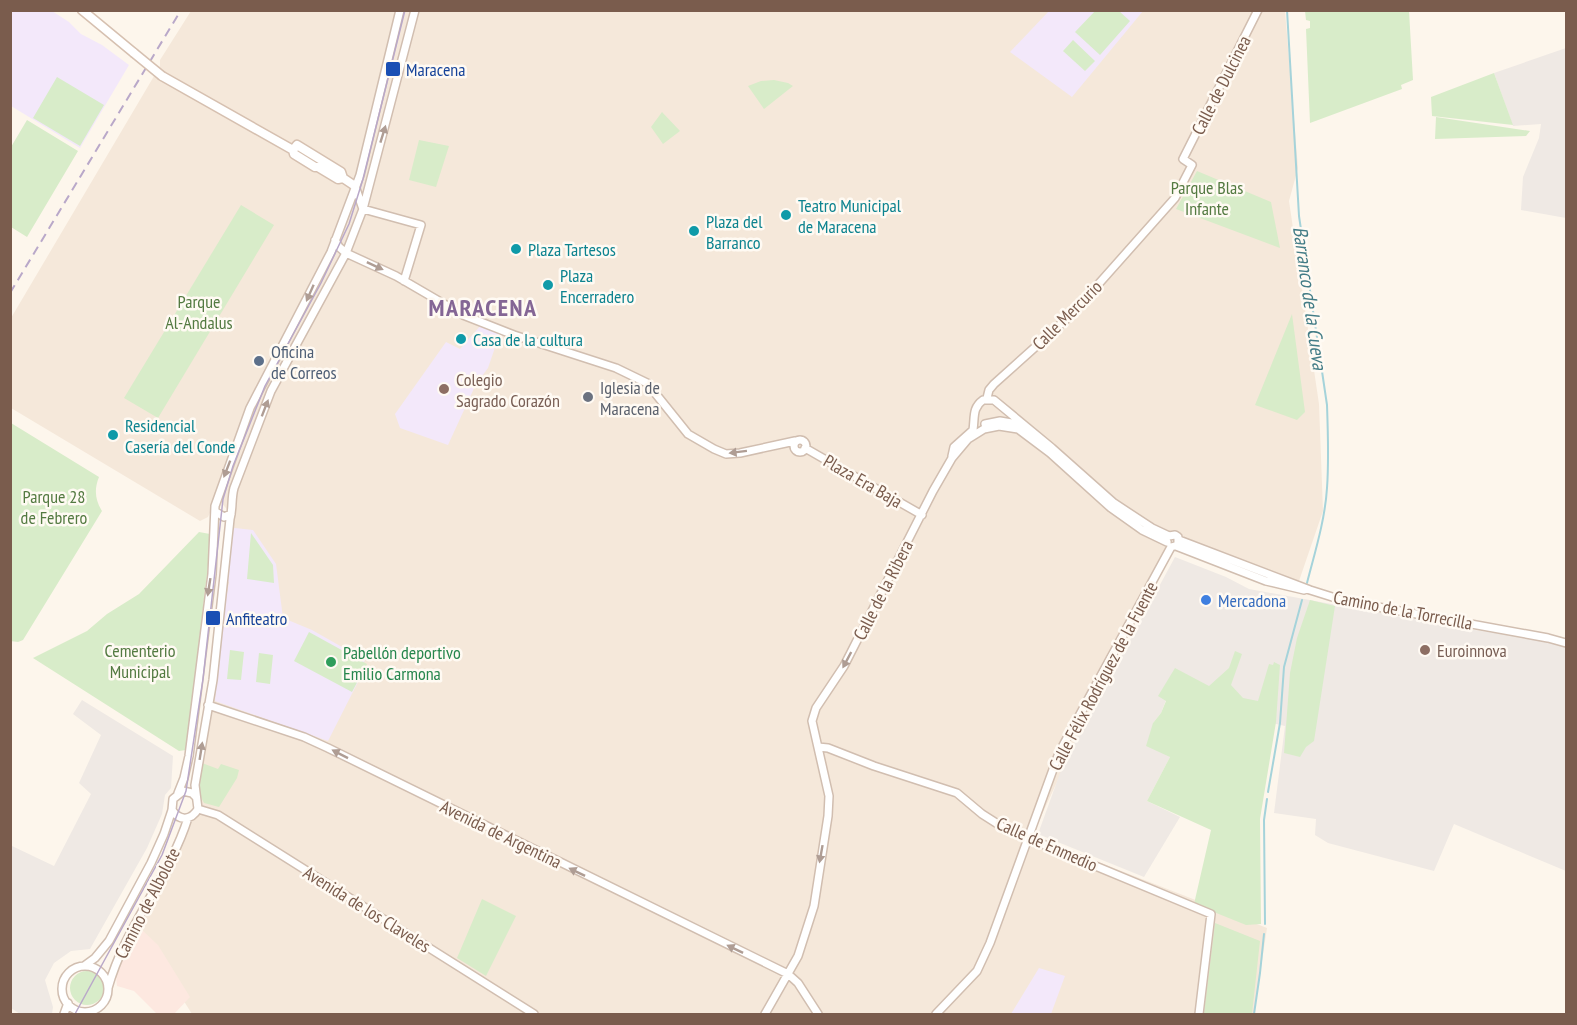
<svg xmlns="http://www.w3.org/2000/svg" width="1577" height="1025" font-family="'PT Sans Narrow',sans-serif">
	<rect width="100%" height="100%" fill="#fdf6ec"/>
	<path fill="#f5e8da" d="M191,11H1285L1298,168L1289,201L1319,404L1323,511L1299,581L1170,533L1165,549L1032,836L1267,928L1254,1014H192L136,925L191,825L211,698L233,516L217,498L208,517L200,521L11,408V318L160,66V60Z"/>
	<path fill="#fde8e0" d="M138,926L158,945L190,997L174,1014H157L134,991L117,986L116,977L122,955Z"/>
	<path fill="#efe9e4" d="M1566,48V218L1521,210L1523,177L1539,138L1541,124L1513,126L1494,73Z
		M1175,557L1226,577L1249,589L1468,629L1548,641L1566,647V871L1454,824L1434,871L1328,843L1315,835L1316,819L1274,813L1285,726L1159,696L1166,700L1161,713L1153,723L1170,757L1147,801L1180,817L1144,877L1038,834L1064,762Z
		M82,700L173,756L171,788L165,795L162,814L147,848L90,949L71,951L54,963L45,980L53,1007L52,1014H20L11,1008V848L12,846L54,866L91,794L79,783L101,735L73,714Z"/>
	<path fill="#f3e8fa" d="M10,11H52L69,22L81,34L102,45L129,65L80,148L11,106Z
		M1049,11H1143L1072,97L1010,52Z
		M481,325L500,333L488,368L476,384L448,445L400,428L395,414L446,342L460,349Z
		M235,528L253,530L276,564L283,618L312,630L365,660L358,676L360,678L328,741L215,701L220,635L229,582L227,581L233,529Z
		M1039,968L1065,976L1051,1014H1011Z"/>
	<path fill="#d8ecc9" d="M1096,10L1119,11L1130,21L1100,55L1075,32Z
		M1305,11H1409L1413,80L1401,85L1402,89L1310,123L1306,29L1310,28V21L1306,20Z
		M1073,40L1095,61L1085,71L1063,51Z
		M1494,73L1513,125L1432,116L1431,97Z
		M57,77L104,105L80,146L33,118Z
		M774,80L788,83L793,86L764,109L748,86L761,81Z
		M662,112L680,131L663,144L651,127Z
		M1436,117L1530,131L1526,136L1435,139Z
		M27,120L78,151L27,237L11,227V147Z
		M419,140L449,146L436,187L409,180Z
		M1197,171L1271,202L1280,248L1176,209Z
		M241,205L274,225L158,418L124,398Z
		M1292,314L1305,412L1297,420L1255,405Z
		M11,423L99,477C94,489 95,500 102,511L23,640L18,642L10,641Z
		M199,532L210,534L209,557L186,750L179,751L33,658L87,631L107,614L139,594Z
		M251,533L273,565L274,583L247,579Z
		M1310,600L1335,606L1314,741L1306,747L1300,757L1284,753L1290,673L1297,638Z
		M309,632L367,664L352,692L294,661Z
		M230,650L244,652L241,680L227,679Z
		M1235,651L1242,654L1231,685L1243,698L1258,701L1269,664L1273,665L1274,662L1280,665L1276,722L1260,819L1261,924L1246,925L1194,904L1211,830L1147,801L1170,757L1146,746L1153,723L1161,713L1166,701L1158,696L1175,668L1209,686L1229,668Z
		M259,653L273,655L270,684L256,682Z
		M202,763L218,769L221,764L239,770L237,778L219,807L204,803L198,792Z
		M482,899L516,916L486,976L457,958Z
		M1215,923L1260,941L1252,1014L1204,1013Z
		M70 988a17 17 0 1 1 34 0a17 17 0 1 1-34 0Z"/>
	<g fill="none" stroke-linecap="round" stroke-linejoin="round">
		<path stroke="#a5d3da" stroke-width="2" d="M1287,10L1299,216L1327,405C1328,432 1329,461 1327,488C1325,520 1315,552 1307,583
			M1268,792L1280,723L1284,667L1302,600
			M1265,924L1264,820L1267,799
			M1254,1014L1260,973L1264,934"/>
		<defs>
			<path id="tertiary" d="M355,186L363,209
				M363,209L421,225L404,281
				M335,240L339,247L346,253L396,276L463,315L514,335L616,368L647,383L688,434L714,449L726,454L740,453L795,441
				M987,398L989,390L994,384L1071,315L1175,198L1192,165L1183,159L1258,10
				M985,424L1000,421L1024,425
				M973,430C975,417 972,408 983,400H994L1052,448L1114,503L1152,528L1169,536L1175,535L1178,537V545L1171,547
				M794 446a6 6 0 1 1 12 0a6 6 0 1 1-12 0Z
				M805,448L922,515
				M952,456L954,447L973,430
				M216,512L224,517L231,514
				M1179,540L1310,590L1345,601L1548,638L1566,643
				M1176,546L1266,581L1304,590
				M208,705L304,737L328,748L788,974L798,983L818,1014
				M818,747L828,748L874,766L957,793L982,814L1004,828L1211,914L1199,1014
				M178,793L184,778L189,756L212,574L215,506L250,408L331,252L360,175L400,10
				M198,809L218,815L534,1014
				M172,810C179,821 191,821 198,809L195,785L213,680L230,519C233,508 231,499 234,488L271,391L346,253L363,209L415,10
				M84,966L95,958L109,941L151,863L164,834L172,810L173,799L183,791L192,793L196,797
				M62 989a23 23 0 1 1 46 0a23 23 0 1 1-46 0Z
				M108,988C125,926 169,878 188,818
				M64,1014L68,1003
				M765,1014L798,956L814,906L828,816L829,796L812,721L816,708L844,666L933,491L952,458L968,439L984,429L999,426L1018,429L1050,453L1111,508L1142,530L1167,542
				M936,1014L977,971L990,943L1059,753L1171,547"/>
			<path id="secondary" d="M82,10L134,53
				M162,76L293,150L294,154L315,167H318L338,179L343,178
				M293,150L297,145L341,172L343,178L355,186"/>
		</defs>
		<use href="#tertiary" stroke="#d1beb0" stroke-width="10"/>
		<use href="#secondary" stroke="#d6c0b0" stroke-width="11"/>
		<use href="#tertiary" stroke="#fff" stroke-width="7"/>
		<use href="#secondary" stroke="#fff" stroke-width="8"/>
		<path stroke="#b9a8c9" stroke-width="1.5" d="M75,1014L162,855L186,791L203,679L223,499L233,466L265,386L321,283L349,224L363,179L405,10"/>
		<path stroke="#b9a8c9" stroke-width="2" stroke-dasharray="9 6" stroke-linecap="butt" d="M10,293L181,10"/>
		<defs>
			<path id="secondary-bridge" d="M134,53L162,76"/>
		</defs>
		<use href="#secondary-bridge" stroke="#d6c0b0" stroke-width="11" stroke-linecap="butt"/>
		<use href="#secondary-bridge" stroke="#fff" stroke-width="8"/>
	</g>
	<defs><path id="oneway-solid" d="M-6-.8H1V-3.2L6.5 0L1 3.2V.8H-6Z" transform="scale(1.5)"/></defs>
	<g fill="#af9d94">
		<use href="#oneway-solid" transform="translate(383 134) rotate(-73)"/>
		<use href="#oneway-solid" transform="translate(375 266) rotate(25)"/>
		<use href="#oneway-solid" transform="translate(310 293) rotate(114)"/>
		<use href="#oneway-solid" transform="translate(265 408) rotate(-69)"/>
		<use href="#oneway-solid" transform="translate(738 452) rotate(173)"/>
		<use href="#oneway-solid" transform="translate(227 469) rotate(111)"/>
		<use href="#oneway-solid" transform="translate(209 587) rotate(99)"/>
		<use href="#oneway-solid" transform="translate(847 660) rotate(118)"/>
		<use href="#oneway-solid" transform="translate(201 751) rotate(-81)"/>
		<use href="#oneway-solid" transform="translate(340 754) rotate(-153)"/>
		<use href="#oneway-solid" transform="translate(821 854) rotate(100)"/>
		<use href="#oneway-solid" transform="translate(577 872) rotate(-154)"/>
		<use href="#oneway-solid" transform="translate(735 949) rotate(-154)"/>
	</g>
	<g fill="#1a4fb4" stroke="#fffaf3" stroke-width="2">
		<rect x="385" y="61" width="16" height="16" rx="3"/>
		<rect x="205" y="610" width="16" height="16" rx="3"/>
	</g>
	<g fill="#0f9aa8" stroke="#fffaf3" stroke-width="2">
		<circle cx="786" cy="215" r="6"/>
		<circle cx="694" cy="231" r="6"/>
		<circle cx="516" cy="249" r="6"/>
		<circle cx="548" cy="285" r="6"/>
		<circle cx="461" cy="339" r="6"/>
		<circle cx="113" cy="435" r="6"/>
	</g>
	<circle fill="#5c6f8a" stroke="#fffaf3" stroke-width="2" cx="259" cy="361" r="6"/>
	<g fill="#8d6e63" stroke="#fffaf3" stroke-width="2">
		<circle cx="444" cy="389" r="6"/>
		<circle cx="1425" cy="650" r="6"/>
	</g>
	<circle fill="#6b7280" stroke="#fffaf3" stroke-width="2" cx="588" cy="397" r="6"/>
	<circle fill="#3f7fe0" stroke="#fffaf3" stroke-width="2" cx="1206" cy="600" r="6"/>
	<circle fill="#2e9e5b" stroke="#fffaf3" stroke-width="2" cx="331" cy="662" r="6"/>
	<g text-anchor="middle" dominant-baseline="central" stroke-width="5" stroke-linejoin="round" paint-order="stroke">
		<g font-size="18" fill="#164399" stroke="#fffaf3" text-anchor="start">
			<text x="406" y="69">Maracena</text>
			<text x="226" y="618">Anfiteatro</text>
		</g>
		<g font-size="18" fill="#7a5c4d" stroke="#fffaf3">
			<text transform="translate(1221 85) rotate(-63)">Calle de Dulcinea</text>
			<text transform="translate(1067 315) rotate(-45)">Calle Mercurio</text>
			<text transform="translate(863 481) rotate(30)">Plaza Era Baja</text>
			<text transform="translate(883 590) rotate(-63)">Calle de la Ribera</text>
			<text transform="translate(1403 610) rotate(11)">Camino de la Torrecilla</text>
			<text transform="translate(1103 676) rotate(-62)">Calle Félix Rodríguez de la Fuente</text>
			<text transform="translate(501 834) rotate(26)">Avenida de Argentina</text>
			<text transform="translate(1047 844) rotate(24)">Calle de Enmedio</text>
			<text transform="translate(147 903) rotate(-63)">Camino de Albolote</text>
			<text transform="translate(367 909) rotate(32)">Avenida de los Claveles</text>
		</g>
		<g font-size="18" fill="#537a41" stroke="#fffaf3">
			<text x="1207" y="187">Parque Blas<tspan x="1207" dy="21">Infante</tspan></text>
			<text x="199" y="301">Parque<tspan x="199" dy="21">Al-Andalus</tspan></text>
			<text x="54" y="496">Parque 28<tspan x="54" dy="21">de Febrero</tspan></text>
			<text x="140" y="650">Cementerio<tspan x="140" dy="21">Municipal</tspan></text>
		</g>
		<g font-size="18" fill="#0d838f" stroke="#fffaf3" text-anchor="start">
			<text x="798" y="205">Teatro Municipal<tspan x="798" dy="21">de Maracena</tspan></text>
			<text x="706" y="221">Plaza del<tspan x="706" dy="21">Barranco</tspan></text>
			<text x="528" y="249">Plaza Tartesos</text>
			<text x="560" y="275">Plaza<tspan x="560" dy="21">Encerradero</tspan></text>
			<text x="473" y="339">Casa de la cultura</text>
			<text x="125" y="425">Residencial<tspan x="125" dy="21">Casería del Conde</tspan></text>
		</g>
		<g font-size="18" fill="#4e5e75" stroke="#fffaf3" text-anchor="start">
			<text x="271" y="351">Oficina<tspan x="271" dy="21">de Correos</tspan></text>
		</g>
		<g font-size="18" fill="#785e54" stroke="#fffaf3" text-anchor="start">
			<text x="456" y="379">Colegio<tspan x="456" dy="21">Sagrado Corazón</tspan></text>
			<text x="1437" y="650">Euroinnova</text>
		</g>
		<g font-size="18" fill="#5b616d" stroke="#fffaf3" text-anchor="start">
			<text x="600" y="387">Iglesia de<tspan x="600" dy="21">Maracena</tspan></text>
		</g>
		<g font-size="18" fill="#366cbe" stroke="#fffaf3" text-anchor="start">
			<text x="1218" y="600">Mercadona</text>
		</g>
		<g font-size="18" fill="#27864d" stroke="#fffaf3" text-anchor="start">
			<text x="343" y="652">Pabellón deportivo<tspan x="343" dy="21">Emilio Carmona</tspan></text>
		</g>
		<g font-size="20" font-style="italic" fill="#437c86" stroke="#fffaf3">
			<text transform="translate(1310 298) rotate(82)">Barranco de la Cueva</text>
		</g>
		<g font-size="24" font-weight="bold" letter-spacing="1.5" fill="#846695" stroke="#fffaf3">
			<text x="483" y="307">MARACENA</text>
		</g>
	</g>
	<rect width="1577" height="1025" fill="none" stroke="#7a5c4d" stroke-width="24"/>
</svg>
